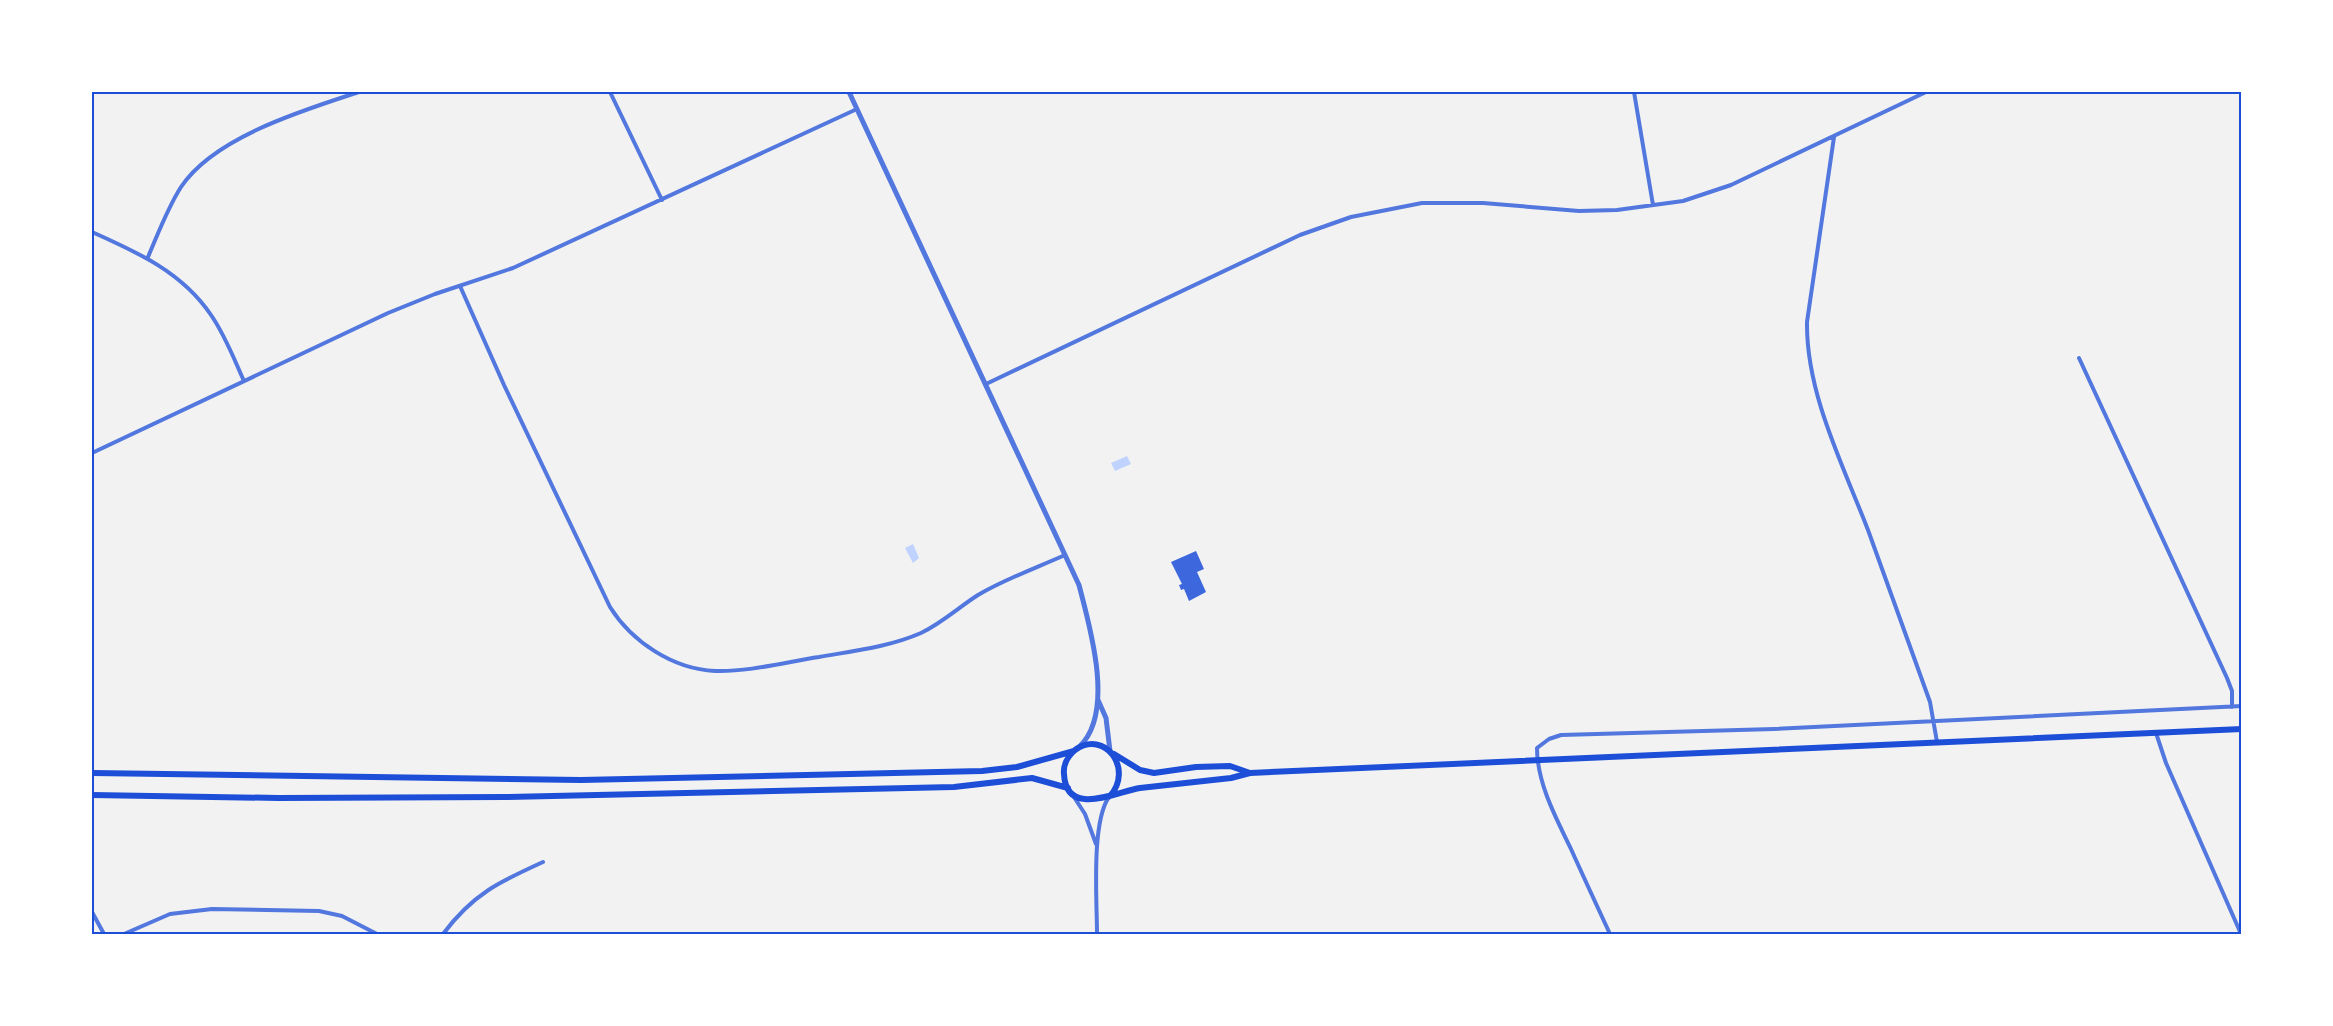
<svg xmlns="http://www.w3.org/2000/svg" width="2333" height="1026" font-family="Quicksand,sans-serif">
	<rect width="100%" height="100%" fill="#f2f2f2"/>
	<path fill="#bfd3fe" d="M1127,456L1131,464L1115,471L1111,463Z
		M913,544L919,558L913,563L905,548Z"/>
	<path fill="#3d67dc" d="M1196,551L1204,569L1197,572L1206,592L1189,601L1184,589L1181,590L1179,585L1182,584L1171,562Z"/>
	<g fill="none" stroke-linecap="round" stroke-linejoin="round">
		<path stroke="#5277de" stroke-width="4" d="M610,92L662,200
			M1634,92L1653,205
			M1834,137L1807,322C1806,393 1843,465 1868,530C1889,587 1909,645 1930,702L1937,742
			M92,232C137,252 182,272 211,315C225,335 234,359 244,381
			M148,257C158,234 167,209 181,187C214,137 304,110 359,92
			M460,286L504,385L610,607C632,642 673,669 715,671C749,672 786,662 819,657C853,651 889,647 921,633C942,623 959,607 978,595C1005,579 1036,568 1065,555
			M2079,358L2227,678L2232,691V707
			M986,384L1300,235L1351,217L1422,203H1483L1579,211L1617,210L1683,201L1731,185L1926,92
			M92,453L388,313L435,294L513,268L857,109
			M2156,733L2166,763L2241,934
			M1074,797L1085,814L1096,844
			M92,912L104,934
			M124,934L170,914L212,909L319,911L342,916L377,934
			M443,934C473,894 499,882 543,862
			M1097,934C1097,901 1091,822 1109,797
			M1610,934C1597,906 1584,878 1571,849C1556,818 1537,783 1537,748L1549,739L1561,735L1774,729L2242,706"/>
		<path stroke="#5277de" stroke-width="5" d="M849,92L1079,585C1090,627 1115,712 1080,746
			M1098,700L1106,718L1110,751"/>
		<path stroke="#1d4ed8" stroke-width="6" d="M1114,754L1140,770L1154,773L1196,767L1230,766L1250,773
			M92,773L581,780L982,771L1017,767L1074,751
			M92,795L278,798L505,797L954,787L1032,778L1068,788
			M1110,796C1134,769 1105,729 1075,750C1068,756 1063,765 1064,774C1066,818 1116,792 1140,788L1231,778L1250,773L2242,729"/>
	</g>
	<rect width="2333" height="1026" fill="none" stroke="#ffffff" stroke-width="186"/>
	<rect x="93" y="93" width="2147" height="840" fill="none" stroke="#1d4ed8" stroke-width="2"/>
</svg>
